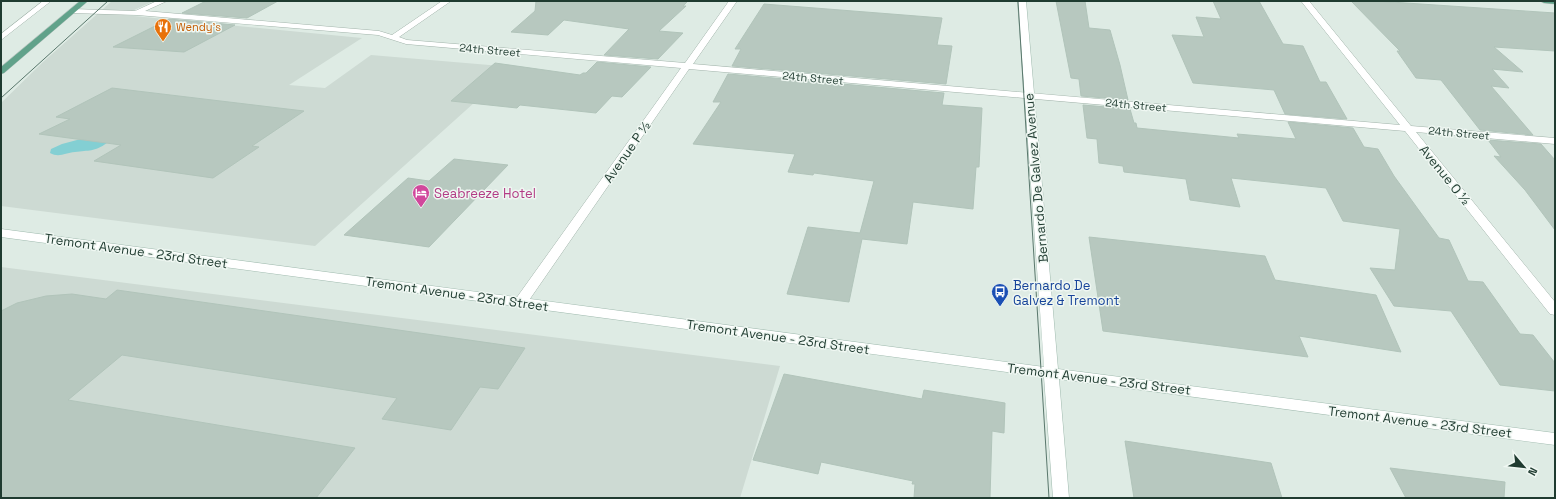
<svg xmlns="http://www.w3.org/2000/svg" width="1556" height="499" font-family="'Space Grotesk',sans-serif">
	<rect width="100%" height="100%" fill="#deebe4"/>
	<path fill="#cddad3" d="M112,1H154L123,15L362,38L289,85L325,88L371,55L514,67L315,246L1,206V103L43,62Z
		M1,267L780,366L740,498H1Z"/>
	<path fill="#83cfd3" d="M94,138L107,143C94,152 89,150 75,152C65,153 59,158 50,153L51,149L62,144L77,140Z"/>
	<path fill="#b7c8bf" stroke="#b1c4ba" d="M206,1H278L247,18L182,13Z
		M536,1H688L683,6H686L659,31L683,33L658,59L604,55L629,29L564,20L548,35L511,32L535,11Z
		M1056,1H1085L1089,28L1110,30L1120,65L1128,100L1081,96L1079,79L1071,78Z
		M1213,1H1259L1283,44L1303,46L1320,82H1326L1347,119L1285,114L1274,90L1193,83L1172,35L1204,37L1196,17L1221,19Z
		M1351,1H1376L1555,13V51L1494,47L1523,72L1492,69L1509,88L1491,86L1533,135L1480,130L1441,80L1416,78L1397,51H1400Z
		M764,4L942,18L937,45L952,46L946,84L732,66L741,49H735Z
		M169,19L235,25L184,52L113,47Z
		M597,62L651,67L622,97L612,96L596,113L520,105L517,108L451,101L495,63L580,75L583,73H586Z
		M728,74L944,93L942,105L982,108L979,167H976L973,209L913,202L907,244L862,239L849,302L787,294L808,227L860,233L874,181L814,173L813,175L788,172L795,154L693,144L721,102H713Z
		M112,88L304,111L252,146L259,147L213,178L94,161L121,145L39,134L70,119L56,117Z
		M1083,105L1130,109L1134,123H1136L1137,128L1239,138L1237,134L1296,139L1288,122L1353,128L1364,147L1378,149L1394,176L1439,238L1449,240L1468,281L1483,282L1520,334L1533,335L1555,363V391L1500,385L1451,311L1394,306L1370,268L1395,270L1400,229L1343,221L1326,188L1231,178L1240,207L1190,200L1186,179L1124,172L1123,166L1099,163L1097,139L1087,138Z
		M1488,140L1541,144L1555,160V230L1525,190L1494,156L1501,157Z
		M454,159L508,165L429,247L344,235L408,178L429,181Z
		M1089,237L1265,256L1275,280L1376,295L1401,352L1299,336L1308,357L1103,331Z
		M117,290L525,348L498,389L480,387L451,430L382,419L397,398L122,355L68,400L355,448L316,498H1V311L17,303L46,296L72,294L106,299Z
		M784,374L922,399L924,390L1005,403L1004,433L992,431L990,498H914L915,484H912L913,481L821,462L818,474L753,460Z
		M1125,441L1271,463L1282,498H1134Z
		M1390,468L1505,482L1504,498H1406Z"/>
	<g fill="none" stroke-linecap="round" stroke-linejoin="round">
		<defs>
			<path id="street" d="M43,1H51L1,40V34Z
				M157,1H167L145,11L379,31L392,35L442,1H451L399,37L407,40L685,63L729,1H737L693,64L1400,125L1301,1H1309L1411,126L1555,138V144L1416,132L1555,302V315L1550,314L1405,131L689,69L525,306L520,307L515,306L513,303L515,300L681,68L406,44L378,35L137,15L72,13L68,11L72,9L135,11Z"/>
			<path id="secondary" d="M1018,1H1026L1058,369L1555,433V445L1059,379L1069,498H1053L1044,377L1,237V229L1044,367Z"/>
			<path id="primary" d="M80,1H88L4,73L1,74V67Z
				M1540,1H1555V4L1544,3Z"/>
		</defs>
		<use href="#street" stroke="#a1b3aa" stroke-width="1"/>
		<use href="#secondary" stroke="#9fbaae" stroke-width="1"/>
		<use href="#primary" stroke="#c0c8c5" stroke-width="1"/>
		<use href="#street" fill="#fff" fill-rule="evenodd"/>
		<use href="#secondary" fill="#fff" fill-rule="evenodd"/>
		<use href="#primary" fill="#61a28a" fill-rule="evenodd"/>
		<path stroke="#59776c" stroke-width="1" d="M1018,1L1049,498
			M1,98L108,1"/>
	</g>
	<defs>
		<symbol id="restaurant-pin" viewBox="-11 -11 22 30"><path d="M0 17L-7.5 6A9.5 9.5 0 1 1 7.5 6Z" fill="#e8710a" stroke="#eff7f2"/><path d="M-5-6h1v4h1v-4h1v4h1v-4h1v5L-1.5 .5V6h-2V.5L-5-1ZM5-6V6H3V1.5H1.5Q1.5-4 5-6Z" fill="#fff"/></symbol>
		<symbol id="hotel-pin" viewBox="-11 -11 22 30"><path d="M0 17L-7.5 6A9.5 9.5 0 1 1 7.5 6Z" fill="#d1479c" stroke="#eff7f2"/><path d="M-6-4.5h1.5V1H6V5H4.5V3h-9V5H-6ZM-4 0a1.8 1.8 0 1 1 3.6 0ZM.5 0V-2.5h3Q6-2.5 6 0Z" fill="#fff"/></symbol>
		<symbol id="bus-pin" viewBox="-11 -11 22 30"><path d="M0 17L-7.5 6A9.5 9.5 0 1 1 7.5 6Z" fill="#1a4fb4" stroke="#eff7f2"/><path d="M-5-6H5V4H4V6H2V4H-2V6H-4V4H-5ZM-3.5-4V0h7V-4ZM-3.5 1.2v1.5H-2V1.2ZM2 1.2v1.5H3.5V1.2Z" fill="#fff"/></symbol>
	</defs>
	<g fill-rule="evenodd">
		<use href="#restaurant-pin" x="153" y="17" width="20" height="27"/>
		<use href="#hotel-pin" x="411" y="183" width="20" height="27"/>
		<use href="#bus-pin" x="990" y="282" width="20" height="27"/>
	</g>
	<g text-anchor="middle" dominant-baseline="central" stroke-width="3" stroke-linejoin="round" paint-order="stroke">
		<g font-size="11" fill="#c56008" stroke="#eff7f2" text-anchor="start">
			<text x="176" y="27">Wendy's</text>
		</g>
		<g font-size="11" fill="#1f3b30" stroke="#eff7f2">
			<text transform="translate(490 50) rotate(5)">24th Street</text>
			<text transform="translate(813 78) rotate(5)">24th Street</text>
			<text transform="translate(1136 105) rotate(5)">24th Street</text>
			<text transform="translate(1459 133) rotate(5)">24th Street</text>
		</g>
		<g font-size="13" fill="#1f3b30" stroke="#eff7f2">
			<text transform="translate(627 152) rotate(-55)">Avenue P ½</text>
			<text transform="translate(1445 175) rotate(51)">Avenue O ½</text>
			<text transform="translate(1036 178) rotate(-95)">Bernardo De Galvez Avenue</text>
			<text transform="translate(136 251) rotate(8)">Tremont Avenue - 23rd Street</text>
			<text transform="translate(457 294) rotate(8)">Tremont Avenue - 23rd Street</text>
			<text transform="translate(778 337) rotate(8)">Tremont Avenue - 23rd Street</text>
			<text transform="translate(1099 379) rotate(7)">Tremont Avenue - 23rd Street</text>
			<text transform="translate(1420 422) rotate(7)">Tremont Avenue - 23rd Street</text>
		</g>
		<g font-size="13" fill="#b23c85" stroke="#eff7f2" text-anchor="start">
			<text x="434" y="193">Seabreeze Hotel</text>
		</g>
		<g font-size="13" fill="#164399" stroke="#eff7f2" text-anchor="start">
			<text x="1013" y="285">Bernardo De<tspan x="1013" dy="15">Galvez &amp; Tremont</tspan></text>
		</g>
	</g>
	<rect width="1556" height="499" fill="none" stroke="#1f3b30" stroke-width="4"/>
	<g transform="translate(1524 467) rotate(118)" stroke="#eff7f2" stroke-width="3" paint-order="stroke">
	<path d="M0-3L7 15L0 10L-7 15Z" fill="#1f3b30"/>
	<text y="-6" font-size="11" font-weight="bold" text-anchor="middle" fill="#1f3b30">N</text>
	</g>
</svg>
